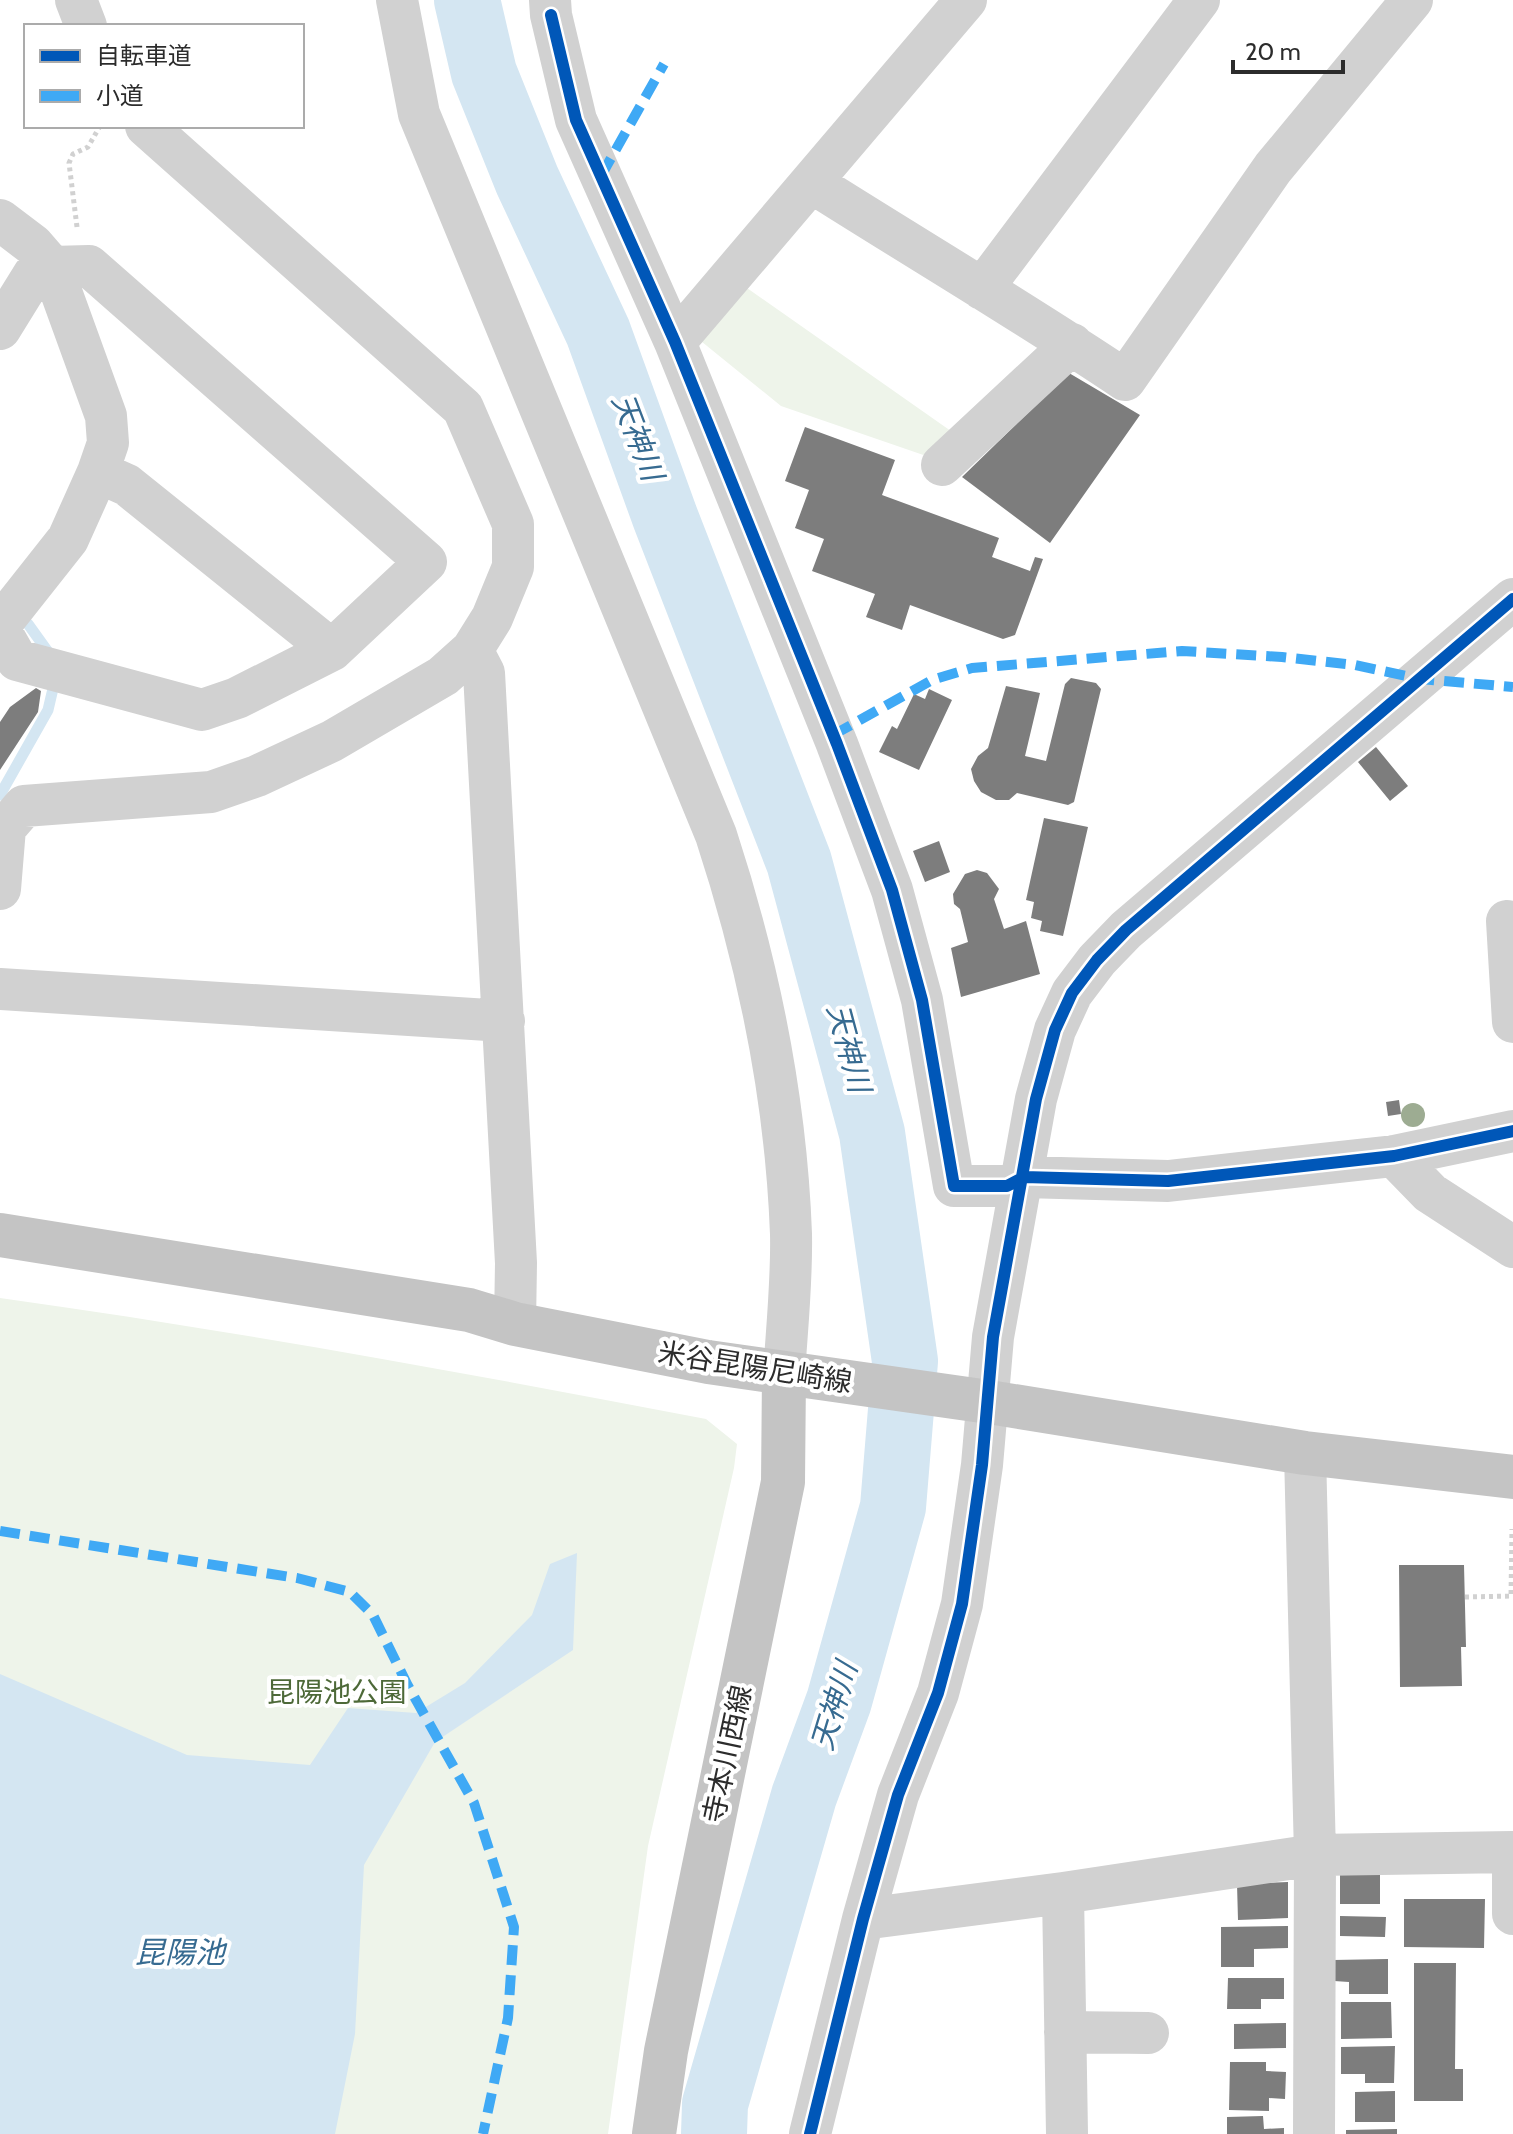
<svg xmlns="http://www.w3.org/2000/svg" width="1513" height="2134" font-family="Cabin,'Noto Sans JP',sans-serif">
	<rect width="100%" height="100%" fill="#fff"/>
	<path fill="#eef4ea" d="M737,281L958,436L935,459L781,406L691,333Z
		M0,1298C237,1331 471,1374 706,1419L737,1444L734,1468L648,1846L608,2134H0Z"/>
	<path fill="#d4e6f2" d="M577,1553L573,1650L435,1742L364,1865L355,2034L335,2134H0V1674L187,1755L310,1765L348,1708L416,1713L465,1683L532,1615L550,1564Z"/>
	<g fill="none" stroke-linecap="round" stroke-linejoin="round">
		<path stroke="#d4e6f2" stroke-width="11" d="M28,624L51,656
			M0,795L48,710L55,680"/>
		<path stroke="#d4e6f2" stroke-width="66" d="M467,0L484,73L527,180L598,332L665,517L799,862L872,1133L905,1361L893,1507L839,1701L804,1796L715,2104L714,2134"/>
	</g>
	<path fill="#7d7d7d" d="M1069,373L1140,415L1050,543L962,477Z
		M805,427L895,460L882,495L999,538L992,557L1030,571L1035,557L1043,559L1015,635L1003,639L910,605L902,630L866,617L875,594L812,571L824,539L795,528L809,490L785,481Z
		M1071,678L1096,683L1101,689L1074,802L1068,805L1017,793L1009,800H996L981,792L974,781L971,769L978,756L988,748L1006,686L1040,693L1025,756L1046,761L1065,684Z
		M36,688L41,691L38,712L0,770V722L10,707Z
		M929,689L952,700L919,770L879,752L892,726L897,729L914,694L925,699Z
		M1376,747L1408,786L1390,801L1358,762Z
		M1044,818L1088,827L1063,936L1040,931L1042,921L1031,918L1034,902L1026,900Z
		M939,841L950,872L925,882L913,851Z
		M977,870L987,873L999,889L994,899L1004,929L1026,921L1040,974L961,997L951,948L968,942L960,909L954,904L953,894L965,874Z
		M1399,1100L1401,1114L1388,1116L1386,1102Z
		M1399,1565H1464L1466,1647H1461L1462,1686L1400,1687Z
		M1340,1874H1380V1904H1340Z
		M1288,1882V1918L1238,1920L1237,1884Z
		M1404,1899H1485L1484,1948L1404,1947Z
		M1340,1916L1386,1917L1385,1937L1340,1936Z
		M1288,1926V1948L1254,1949V1967H1221V1927Z
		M1388,1959V1994H1349V1982L1334,1981L1333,1960Z
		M1414,1963H1456L1455,2069H1463V2101H1414Z
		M1228,1978H1284V1999H1261V2009H1227Z
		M1341,2002H1391L1392,2038L1341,2039Z
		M1286,2023V2048L1234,2049V2024Z
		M1395,2046L1394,2083H1365V2074H1341V2047Z
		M1230,2062H1266V2071L1286,2072L1285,2099L1269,2098V2111L1229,2110Z
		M1395,2091V2122H1355V2092Z
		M1263,2116L1264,2129L1284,2128V2134H1227V2117Z
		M1397,2129V2134H1346V2130Z"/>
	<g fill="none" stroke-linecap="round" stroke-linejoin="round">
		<path stroke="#d1d1d1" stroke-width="5" stroke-dasharray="4 4" stroke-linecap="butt" d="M77,227L69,163L73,154L88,147L100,126
			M1465,1597L1511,1596L1512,1529"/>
		<path stroke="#d1d1d1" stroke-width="42" d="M76,0L86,26
			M397,0L419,114L716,835C758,963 786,1099 791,1234C792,1281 787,1327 784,1374
			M550,0L551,15L576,120L675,342L837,744L892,890L922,1000L954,1186H1007L1024,1177L1168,1181L1394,1156L1513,1131
			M811,182C915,248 1022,311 1125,380L1273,168L1412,0
			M0,220L33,245L52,267L106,416L108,443L98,472L68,539L0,625
			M982,289L1199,0
			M0,329L34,274L52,267L89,266L426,562L332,650L237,698L202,710L17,660L0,630
			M675,342L966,0
			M942,465L1072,344
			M98,472L127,485L332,650
			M472,650L484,673L516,1263L515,1324
			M0,889L5,828L24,806L211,792L257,776L332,741L443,676L472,650L492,618L513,567V524L463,408L146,126
			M1507,921L1513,1022
			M0,989L504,1021
			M1394,1156L1430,1193L1513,1247
			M1305,1453L1315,1855L1314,2134
			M1513,1852V1914
			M1063,1893L1067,2134
			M863,1919L1063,1893L1315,1855L1513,1852
			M1065,2032L1148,2033
			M810,2134L863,1919L898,1795L938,1693L962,1604L982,1465L993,1337L1036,1099L1055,1030L1072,993L1097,960L1126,930L1513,599"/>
		<path stroke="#c4c4c4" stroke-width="44" d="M0,1235L469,1310L515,1324L708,1362L989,1402L1305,1453L1513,1477
			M654,2134L666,2051L783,1482L784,1374"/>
		<path stroke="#3fa9f5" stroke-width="10" stroke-dasharray="20 10" stroke-linecap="butt" d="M601,176L664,64
			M833,735L932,680L972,668L1182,651L1282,657L1355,665L1421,679L1513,687
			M0,1531L297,1578L350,1592L373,1615L407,1684L474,1803L514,1927L508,2018L483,2134"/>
		<defs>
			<path id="cycleway" d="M551,15L576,120L675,342L837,744L892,890L922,1000L954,1186H1007L1024,1177L1168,1181L1394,1156L1513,1131
				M810,2134L863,1919L898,1795L938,1693L962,1604L982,1465L993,1337L1036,1099L1055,1030L1072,993L1097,960L1126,930L1513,599"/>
		</defs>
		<use href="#cycleway" stroke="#fff" stroke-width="17"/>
		<use href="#cycleway" stroke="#0057b8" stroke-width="12"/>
	</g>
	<circle fill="#9dac92" cx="1413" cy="1115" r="12"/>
	<g text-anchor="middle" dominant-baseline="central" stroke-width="8" stroke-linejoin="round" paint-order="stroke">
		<g font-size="28" fill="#2c2c2c" stroke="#fff">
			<text transform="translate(755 1367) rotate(9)">米谷昆陽尼崎線</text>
			<text transform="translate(727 1754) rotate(-78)">寺本川西線</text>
		</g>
		<g font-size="28" fill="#4d6938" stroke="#fff">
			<text x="337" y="1692">昆陽池公園</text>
		</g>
		<g font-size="30" font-style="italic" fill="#376b91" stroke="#fff">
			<text transform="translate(638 437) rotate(69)">天神川</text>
			<text transform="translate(849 1048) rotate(75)">天神川</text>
			<text transform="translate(834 1706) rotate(-73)">天神川</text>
			<text x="180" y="1952">昆陽池</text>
		</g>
	</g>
	<rect x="24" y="24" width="280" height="104" fill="#ffffff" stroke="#ababab" stroke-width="2"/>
	<rect x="40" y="50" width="40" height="12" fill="#0057b8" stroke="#ababab" stroke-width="2"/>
	<text x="96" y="64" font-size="24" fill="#2c2c2c">自転車道</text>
	<rect x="40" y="90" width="40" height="12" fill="#3fa9f5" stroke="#ababab" stroke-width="2"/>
	<text x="96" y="104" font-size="24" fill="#2c2c2c">小道</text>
	<path d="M1233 60v12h110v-12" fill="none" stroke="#2c2c2c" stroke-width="4"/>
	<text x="1245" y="60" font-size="24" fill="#2c2c2c" stroke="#ffffff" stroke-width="6" paint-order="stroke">20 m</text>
</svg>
